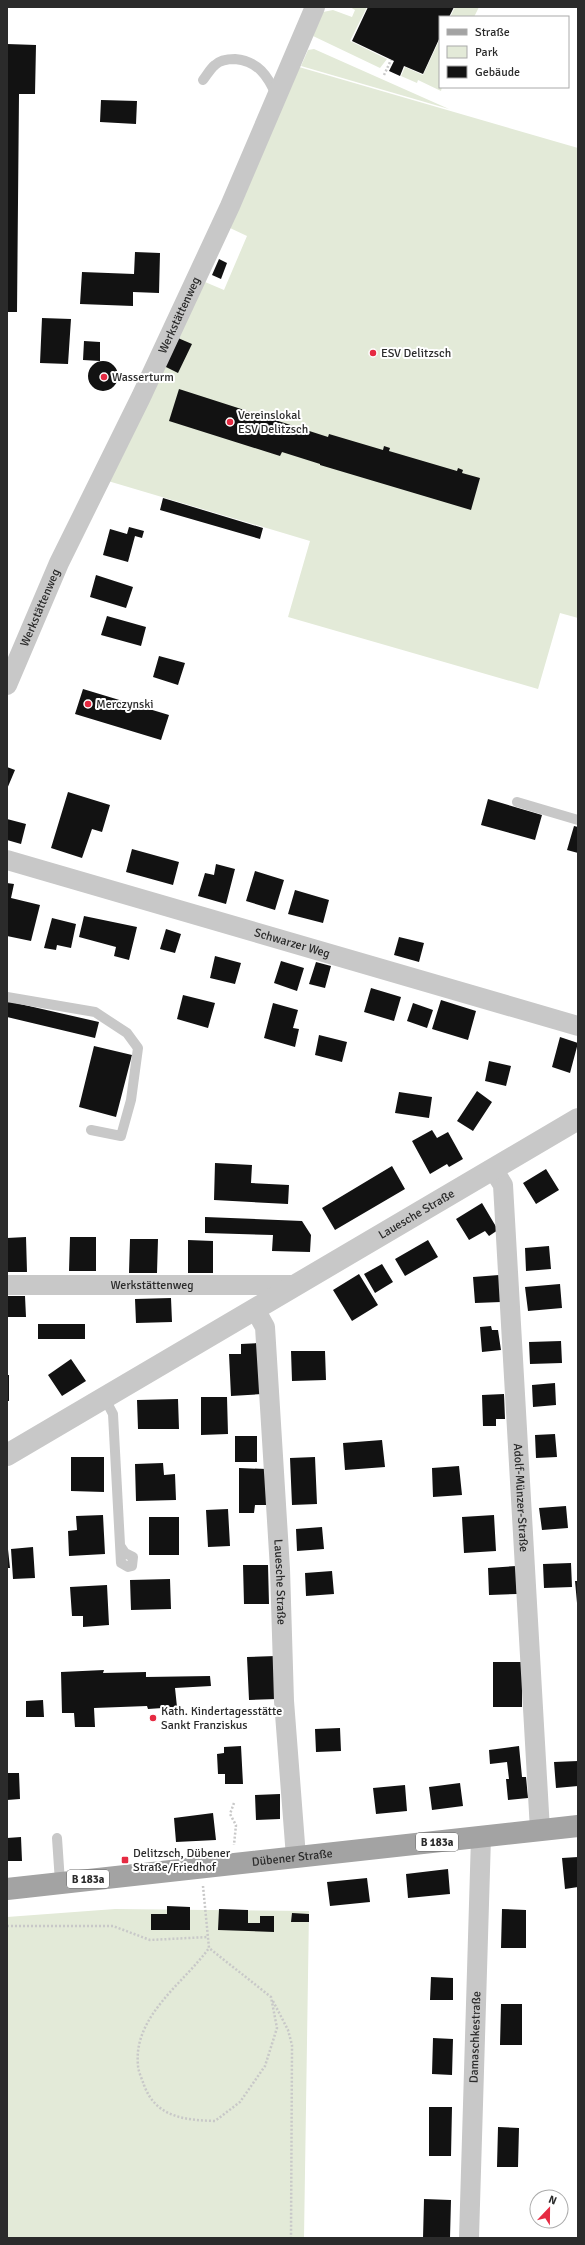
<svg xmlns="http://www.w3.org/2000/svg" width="585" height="2245" font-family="Signika,sans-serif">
	<rect width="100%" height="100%" fill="#fff"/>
	<path fill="#e3ead8" d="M350,7H367L350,41L387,59L380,68L313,36L323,12L333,10L352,17L355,10Z
		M455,7H479L474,17H450Z
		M440,39V87H442L441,91L418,80L417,83L401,76L405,67L423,75Z
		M314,49L449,109L301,66L308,50Z
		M299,67L578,148V618L560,613L538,689L288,617L310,541L108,481L205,282L224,290L247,236L230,228Z
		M115,1909L309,1911L304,2238H7V1917Z"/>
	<path fill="#121212" d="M368,7H454L449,17H440V37L423,74L404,66L400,76L389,71L394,61L352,41Z
		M7,44L36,45L35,94H19L17,312H7Z
		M101,100L137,101L136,124L100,122Z
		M135,252L160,253L159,293L133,292V306L80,304L82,272L134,274Z
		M219,259L227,263L221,279L212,275Z
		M42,318L71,319L68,364L40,363Z
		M178,338L192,344L178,373L164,366Z
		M84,341L100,342V361L83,360Z
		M88 376a15 15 0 1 1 30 0a15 15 0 1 1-30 0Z
		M179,389L328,437L329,434L383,450L384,446L390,448L389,451L457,471L458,468L463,470L462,473L480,478L471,510L320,465V464L282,452L280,456L169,421Z
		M163,498L263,528L260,539L160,510Z
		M129,527L144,531L142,538L135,536L128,562L103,555L110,529L127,534Z
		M96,575L133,587L126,608L90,597Z
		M107,616L146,627L141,646L101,635Z
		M159,656L185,663L178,685L153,677Z
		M83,689L169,715L161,740L75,714Z
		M7,767L15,770L7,789Z
		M68,792L110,805L102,832L92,829L82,858L51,848Z
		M488,799L542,815L535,840L481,825Z
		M7,819L26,824L21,844L7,840Z
		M574,826L578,827V853L567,850Z
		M132,849L179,862L173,885L126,872Z
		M216,864L235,869L226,904L198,896L205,873L214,875Z
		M255,871L284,880L275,910L246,901Z
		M7,883L14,884L11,898L40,905L31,941L7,936Z
		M295,890L329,900L323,923L288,914Z
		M84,916L137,927L129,960L114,956L116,947L79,937Z
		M52,918L76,924L71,948L57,945L56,950L44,948Z
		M166,929L181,934L175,953L160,949Z
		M399,937L424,943L419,962L394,955Z
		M215,956L241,963L235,984L210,978Z
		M281,961L304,968L297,991L274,983Z
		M316,962L331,966L325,988L309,984Z
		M371,988L401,997L394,1021L364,1012Z
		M183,995L215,1003L208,1028L177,1019Z
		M441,1000L476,1011L468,1040L432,1029Z
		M7,1001L99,1022L95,1038L7,1017Z
		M273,1003L298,1010L293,1028L299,1029L295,1047L264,1038Z
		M413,1003L433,1010L427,1028L407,1021Z
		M319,1035L347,1042L342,1062L315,1055Z
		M560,1037L578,1043L570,1073L552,1067Z
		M94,1046L132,1055L116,1117L79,1107Z
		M489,1061L511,1066L506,1086L485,1081Z
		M477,1091L492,1102L473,1131L457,1121Z
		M399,1092L432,1097L429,1118L395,1113Z
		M432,1130L437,1138L448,1132L463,1159L449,1167L447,1164L430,1174L412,1141Z
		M215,1163L252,1165L251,1183L289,1185L288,1204L214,1200Z
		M392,1166L405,1189L335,1230L322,1208Z
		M546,1169L559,1190L536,1204L523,1183Z
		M482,1203L498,1230L489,1236L485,1231L469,1240L456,1219Z
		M205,1217L302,1221L311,1235L310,1252L272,1251L273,1235L205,1233Z
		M26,1237L27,1272H7V1238Z
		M70,1237H96V1271H69Z
		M130,1239H158L157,1273H129Z
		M188,1240L213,1241V1273H188Z
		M428,1240L438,1257L405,1276L395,1259Z
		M549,1246L551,1269L526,1271L525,1248Z
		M382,1264L393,1282L375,1293L364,1274Z
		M359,1274L378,1305L352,1321L333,1290Z
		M499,1275L501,1302L475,1303L473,1277Z
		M560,1284L562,1308L528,1311L525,1287Z
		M7,1296H25L26,1317H7Z
		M171,1298L172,1322L136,1323L135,1299Z
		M38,1324H85V1339H38Z
		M491,1326L492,1330H498L501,1350L482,1352L480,1327Z
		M561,1341L562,1363L530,1364L529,1342Z
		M260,1343L262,1394L231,1396L229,1354H241V1344Z
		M291,1351H325L326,1380L292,1381Z
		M71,1359L86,1381L62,1396L48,1375Z
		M7,1375H9V1401H7Z
		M555,1383L556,1405L533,1407L532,1385Z
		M504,1394L505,1419H496V1426H483L482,1395Z
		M201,1397H227L228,1434L201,1435Z
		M178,1399L179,1429H138L137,1400Z
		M555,1434L557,1457L536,1458L535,1435Z
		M235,1436H257V1462H235Z
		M382,1440L385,1467L345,1470L343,1443Z
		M71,1457H104V1492L71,1491Z
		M315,1457L317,1504L292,1505L290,1458Z
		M163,1463L164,1475L175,1474L176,1500L136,1501L135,1464Z
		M459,1466L462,1495L433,1497L432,1468Z
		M239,1468L266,1469V1505H255L254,1513H239Z
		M566,1506L568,1528L542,1530L539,1508Z
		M228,1509L230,1546L208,1547L206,1510Z
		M103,1515L105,1554L69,1556L68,1531L77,1530L76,1516Z
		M494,1515L496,1551L464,1553L462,1517Z
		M149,1517H179V1555H149Z
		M322,1527L324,1549L297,1551L296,1529Z
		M7,1540L10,1568H7Z
		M33,1547L35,1578L13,1579L11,1549Z
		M571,1563L572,1587L544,1588L543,1564Z
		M243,1565H268L269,1604H244Z
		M516,1566L517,1594L489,1595L488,1568Z
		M332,1571L334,1594L306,1596L305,1573Z
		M170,1579L171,1609L131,1610L130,1580Z
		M575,1581H578V1602L577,1603Z
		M107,1585L109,1625L83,1627V1616H72L70,1587Z
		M276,1656L277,1699L249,1700L247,1657Z
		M493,1662H522V1707H493Z
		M104,1670L103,1673L146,1672V1677L210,1676L211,1686L175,1688L177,1707L148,1709L147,1706L94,1708L95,1727H75L74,1713H62L61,1672Z
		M43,1700L44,1717H26V1701Z
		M340,1728L341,1751L316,1752L315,1729Z
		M241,1746L243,1784H225V1774H218L217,1754L224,1753V1747Z
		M519,1746L522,1777H526L528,1798L508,1800L506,1779H509L507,1762L490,1764L489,1750Z
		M578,1761V1786L556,1788L554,1762Z
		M7,1773H19L20,1799L7,1800Z
		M460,1783L463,1806L432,1810L429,1787Z
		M405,1785L407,1811L376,1814L373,1788Z
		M280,1794V1819L256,1820L255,1795Z
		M213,1813L216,1840L176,1842L174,1818Z
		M21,1837L22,1861H7V1838Z
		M578,1857V1887L565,1889L562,1858Z
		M448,1869L450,1894L408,1898L406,1874Z
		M367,1878L370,1902L330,1906L327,1882Z
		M167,1906L190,1907V1930H151V1914H167Z
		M219,1909L248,1910V1923H260V1916H274V1932L218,1930Z
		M502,1909L526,1910V1948H501Z
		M292,1913L309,1914V1922H291Z
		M431,1977L453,1978V2000H430Z
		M501,2004H522V2045H500Z
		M433,2038L453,2039L452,2075L432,2074Z
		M429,2107H452L451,2156H429Z
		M498,2127L519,2128L518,2167H497Z
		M424,2199L451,2200L450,2238H423Z"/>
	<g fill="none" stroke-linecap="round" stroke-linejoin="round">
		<path stroke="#c8c8c8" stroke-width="2.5" stroke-dasharray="2 2" stroke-linecap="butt" d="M384,75L391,60
			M234,1803L230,1814L236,1825L234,1845
			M203,1886L209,1948L271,1997L277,2028L265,2066L240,2102L215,2121C186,2120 156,2118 144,2085C142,2079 138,2071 138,2065C133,2016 184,1983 209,1948
			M7,1926H113L150,1940L208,1937
			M273,2001L288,2030L292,2045L291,2238"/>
		<path stroke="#c8c8c8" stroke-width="10" d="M203,80C207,75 210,69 215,65C220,60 228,59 235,59C258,61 268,76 276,95
			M517,802L578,820
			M7,997L95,1012L127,1033L138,1048L131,1100L121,1136L91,1130
			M104,1397L113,1414L121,1563L128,1567L132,1566L133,1557L125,1553L121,1547
			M57,1838L60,1882"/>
		<g stroke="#c8c8c8" stroke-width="20">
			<path id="s1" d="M7,685L59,563L141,397L230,206L315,7"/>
			<path id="s2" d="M7,860L578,1026"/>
			<path id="s3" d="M493,1169L503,1185L540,1830"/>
			<path id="s4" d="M7,1285H296"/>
			<path id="s5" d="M255,1309L265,1327L280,1569L284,1701L296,1857"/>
			<path id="s6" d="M469,2238L481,1837"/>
		</g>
		<path stroke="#c8c8c8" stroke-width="22" id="s7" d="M7,1455L578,1119"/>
		<path stroke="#a3a3a3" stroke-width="22" id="s8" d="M7,1889L578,1826"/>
	</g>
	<g fill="#e62a42" stroke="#fff" stroke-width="1.5">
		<circle cx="373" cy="353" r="4"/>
		<circle cx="104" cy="377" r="4"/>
		<circle cx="230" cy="422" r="4"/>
		<circle cx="88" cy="704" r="4"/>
		<circle cx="153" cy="1718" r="4"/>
		<rect x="121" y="1856" width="8" height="8" rx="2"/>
	</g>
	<g text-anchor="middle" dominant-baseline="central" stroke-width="4" stroke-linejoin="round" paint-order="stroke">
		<g fill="#fff" stroke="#6b6b6b" stroke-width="1">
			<rect x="416" y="1833" width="42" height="18" rx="3"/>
			<rect x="67" y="1870" width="42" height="18" rx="3"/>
		</g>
		<g font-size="11" font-weight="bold" fill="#2b2b2b">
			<text x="437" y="1842">B 183a</text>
			<text x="88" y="1879">B 183a</text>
		</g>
		<g font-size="12" fill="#2b2b2b" stroke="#fff">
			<text stroke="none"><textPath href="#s1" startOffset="408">Werkstättenweg</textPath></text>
			<text stroke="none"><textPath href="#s1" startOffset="84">Werkstättenweg</textPath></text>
			<text stroke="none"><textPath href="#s2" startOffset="297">Schwarzer Weg</textPath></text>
			<text stroke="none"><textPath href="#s7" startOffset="475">Lauesche Straße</textPath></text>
			<text stroke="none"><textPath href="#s4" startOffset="145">Werkstättenweg</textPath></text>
			<text stroke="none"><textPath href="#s3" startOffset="332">Adolf-Münzer-Straße</textPath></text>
			<text stroke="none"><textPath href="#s5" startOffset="276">Lauesche Straße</textPath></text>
			<text stroke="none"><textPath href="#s8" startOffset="287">Dübener Straße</textPath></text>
			<text stroke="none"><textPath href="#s6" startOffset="201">Damaschkestraße</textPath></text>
		</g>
		<g font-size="12" fill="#2b2b2b" stroke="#fff" text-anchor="start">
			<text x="381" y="353">ESV Delitzsch</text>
			<text x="112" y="377">Wasserturm</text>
			<text x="238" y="415">Vereinslokal<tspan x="238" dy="14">ESV Delitzsch</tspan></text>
			<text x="96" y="704">Merczynski</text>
			<text x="161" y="1711">Kath. Kindertagesstätte<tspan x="161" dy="14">Sankt Franziskus</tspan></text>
			<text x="133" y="1853">Delitzsch, Dübener<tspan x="133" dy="14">Straße/Friedhof</tspan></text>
		</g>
	</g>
	<rect width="585" height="2245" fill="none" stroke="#2b2b2b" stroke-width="16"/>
	<rect x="439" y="16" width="130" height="72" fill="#ffffff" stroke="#aaaaaa"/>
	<rect x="447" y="29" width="20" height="6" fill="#a3a3a3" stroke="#aaaaaa"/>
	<text x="475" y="36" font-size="12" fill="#2b2b2b">Straße</text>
	<rect x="447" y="46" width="20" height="12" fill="#e3ead8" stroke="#aaaaaa"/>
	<text x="475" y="56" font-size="12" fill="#2b2b2b">Park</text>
	<rect x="447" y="66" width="20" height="12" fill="#121212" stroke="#aaaaaa"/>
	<text x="475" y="76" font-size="12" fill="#2b2b2b">Gebäude</text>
	<g transform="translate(549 2209) rotate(22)"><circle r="19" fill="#ffffff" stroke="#aaaaaa"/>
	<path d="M0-3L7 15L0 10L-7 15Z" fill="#e62a42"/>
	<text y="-6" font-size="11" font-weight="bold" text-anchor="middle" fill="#2b2b2b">N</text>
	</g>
</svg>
